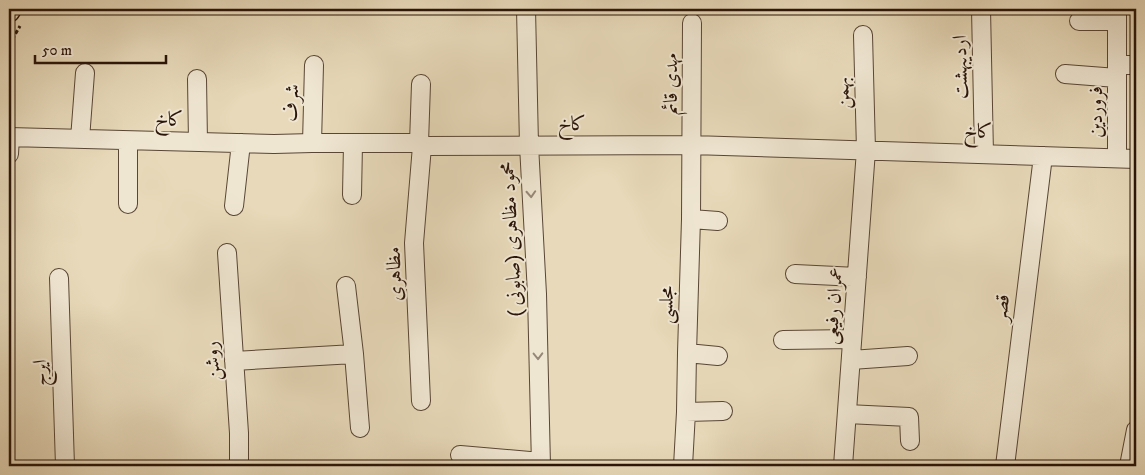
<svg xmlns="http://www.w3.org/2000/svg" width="1145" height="475" font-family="'IM FELL DW Pica',Amiri,serif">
	<rect width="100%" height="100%" fill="#e7d9b9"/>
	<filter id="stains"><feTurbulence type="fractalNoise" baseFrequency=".004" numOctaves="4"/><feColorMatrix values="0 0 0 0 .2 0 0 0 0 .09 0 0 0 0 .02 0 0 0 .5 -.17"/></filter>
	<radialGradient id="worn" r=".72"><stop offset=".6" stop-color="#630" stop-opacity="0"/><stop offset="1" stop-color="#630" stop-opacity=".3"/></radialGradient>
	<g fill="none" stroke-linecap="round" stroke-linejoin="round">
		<defs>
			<path id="minor" d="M526,9L529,145L537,294L541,466
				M981,9L984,154
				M1079,21H1117
				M1117,65H1136
				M1065,74L1117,78
				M197,79L198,142
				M9,137L274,144L312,143H419L422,146L692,145L1136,159
				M80,139L85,73
				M128,141V204
				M312,143L314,65
				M419,143L421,84
				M9,154L10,137
				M1117,158V9
				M352,195L353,144
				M234,206L241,143
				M691,219L718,221
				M227,253L239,433V466
				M795,274L857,277
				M59,278L65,466
				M346,286L354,354L360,428
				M783,340L852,339
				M687,353L718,356
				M851,360L908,356
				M234,361L354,354
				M421,401L414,243L422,146
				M686,412L723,411
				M847,414L909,417L910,441
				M460,455L541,462
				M683,466L686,412L687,353L691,219L692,23
				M843,466L866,150L863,35
				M1005,466L1043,156
				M1129,466L1136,430"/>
			<path id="major" d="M9,11L10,9"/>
		</defs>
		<use href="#minor" stroke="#594635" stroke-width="20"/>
		<use href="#major" stroke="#2a1509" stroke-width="24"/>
		<path stroke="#2a1509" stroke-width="3" stroke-dasharray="4 2.5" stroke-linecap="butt" d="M9,45L20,26"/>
		<use href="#minor" stroke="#efe6d2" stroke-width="18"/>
		<use href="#major" stroke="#e7d9b9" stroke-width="21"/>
	</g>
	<defs><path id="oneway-chevron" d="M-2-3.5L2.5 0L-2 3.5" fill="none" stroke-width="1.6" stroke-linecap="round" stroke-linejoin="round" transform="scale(1.25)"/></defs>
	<g stroke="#968878">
		<use href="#oneway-chevron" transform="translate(531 194) rotate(87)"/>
		<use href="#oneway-chevron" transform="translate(538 356) rotate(89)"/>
	</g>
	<g text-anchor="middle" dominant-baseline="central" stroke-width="4" stroke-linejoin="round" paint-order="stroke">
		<g font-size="20" fill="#2a1509" stroke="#efe6d2">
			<text transform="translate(961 67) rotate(-91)">اردیبهشت</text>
			<text transform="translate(671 84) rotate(-90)">مهدی قائم</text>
			<text transform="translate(843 93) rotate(-91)">بهمن</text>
			<text transform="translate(292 103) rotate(-88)">شرف</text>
			<text transform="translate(1096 112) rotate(-90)">فروردین</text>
			<text transform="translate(169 120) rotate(1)">کاخ</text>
			<text x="572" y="124">کاخ</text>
			<text transform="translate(978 132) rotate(2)">کاخ</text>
			<text transform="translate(512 239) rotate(-93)">محمود مظاهری (صابونی )</text>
			<text transform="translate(395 274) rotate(-92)">مظاهری</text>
			<text transform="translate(667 305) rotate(-88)">مجلسی</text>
			<text transform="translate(834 306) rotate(-86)">عمران رفیعی</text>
			<text transform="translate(1002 308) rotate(-83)">قصر</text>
			<text transform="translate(213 361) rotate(-94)">روشن</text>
			<text transform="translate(41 373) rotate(-92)">ایرج</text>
		</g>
	</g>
	<rect width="1145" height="475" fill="none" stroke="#e7d9b9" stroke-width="30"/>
	<rect x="10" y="10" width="1125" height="455" fill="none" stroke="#2a1509" stroke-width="2.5"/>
	<rect x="15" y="15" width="1115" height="445" fill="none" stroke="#2a1509"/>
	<path d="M35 55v8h131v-8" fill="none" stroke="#2a1509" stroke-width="2.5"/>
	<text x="42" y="55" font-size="15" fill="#2a1509" stroke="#efe6d2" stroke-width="4" paint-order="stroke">50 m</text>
	<rect width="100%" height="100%" filter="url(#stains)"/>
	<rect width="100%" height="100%" fill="url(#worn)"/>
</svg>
